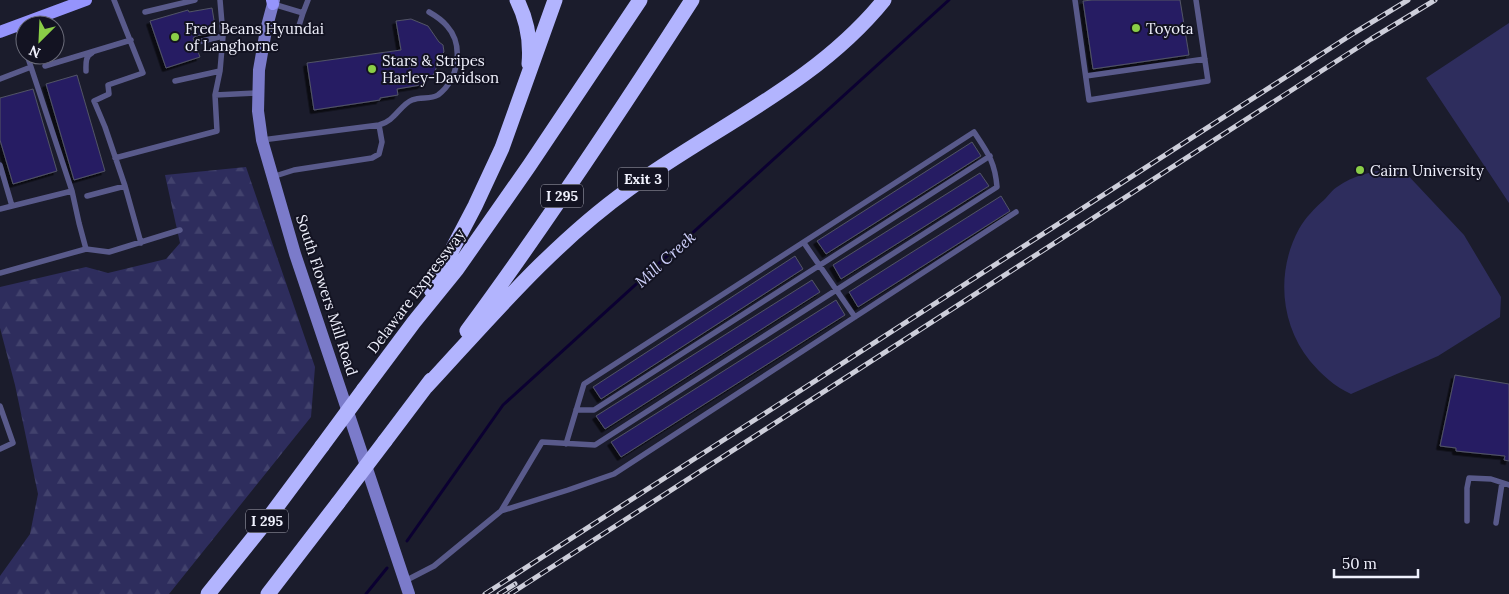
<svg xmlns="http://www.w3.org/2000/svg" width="1509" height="594" font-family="Lora,serif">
	<defs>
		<pattern id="forest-firs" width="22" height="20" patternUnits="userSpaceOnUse" patternTransform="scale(1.25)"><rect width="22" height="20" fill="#2e2d5d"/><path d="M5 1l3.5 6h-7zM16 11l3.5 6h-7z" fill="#42426d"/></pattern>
		<filter id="shadow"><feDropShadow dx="-3.5" dy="3.5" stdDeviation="0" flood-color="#0009"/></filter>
	</defs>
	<rect width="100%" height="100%" fill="#1b1c2c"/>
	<path fill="#2e2d5d" d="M1509,23V203L1426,78Z
		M1391,168L1402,169L1464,235L1501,297L1500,317L1438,356L1351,394C1335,387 1321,374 1310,361C1280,324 1276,271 1299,229C1305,218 1315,208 1324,200C1328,196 1332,190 1337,187C1353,175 1373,172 1391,168Z"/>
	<path fill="url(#forest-firs)" d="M246,167L315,367L311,417L169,594H0V576L30,534L38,494L15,385L0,328V287L86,267L108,273L166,259L180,243L165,175Z"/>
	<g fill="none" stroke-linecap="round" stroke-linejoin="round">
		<path stroke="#0b0031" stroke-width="3" d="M407,541L503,405L949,0
			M366,594L387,568"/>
	</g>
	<path fill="#271f63" stroke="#525466" filter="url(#shadow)" d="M1092,0H1180L1189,55L1093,69L1083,1Z
		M212,8L216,32L196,36L193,38L200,57L166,68L150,21L188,10L189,12Z
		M411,19L428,26L439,42L443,45L444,52L441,55L434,74L421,85L397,89L398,95L380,98V100L314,110L307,63L401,50L396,21Z
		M77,75L105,171L74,180L46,84Z
		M33,89L57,171L13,184L0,140V98Z
		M972,142L981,156L826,254L817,241Z
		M980,173L989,186L841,279L833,265Z
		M1001,196L1010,211L858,307L849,292Z
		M795,256L803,269L601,399L593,387Z
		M812,280L820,292L605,429L596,416Z
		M836,300L845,315L621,457L611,442Z
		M1455,375L1509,384V461L1504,460L1505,456L1456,451V448L1440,446Z"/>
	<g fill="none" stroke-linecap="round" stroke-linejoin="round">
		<path stroke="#595a8b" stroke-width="5.5" d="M1075,0L1089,100L1208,81L1196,0
			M273,4L303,13L308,0
			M145,12L195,0
			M17,26L25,48
			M297,32L303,13
			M198,42L223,36
			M45,66L131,40
			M86,71C86,64 85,56 92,53
			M1086,76L1205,59
			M0,79L31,67
			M175,81L220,71
			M215,95L257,93
			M262,140L379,125C395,121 400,105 412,100C421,96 430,100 438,95C459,79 464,45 447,26C442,20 436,16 429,12
			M115,158L217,131L215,95L220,71L223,36L220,0
			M0,165L12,206L72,191
			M272,177L294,170L372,158L379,154L382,142L379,125
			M125,186L141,243
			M87,196L125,186L105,127L94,101L109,94L108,85L143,73L114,0
			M0,209L12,206
			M804,243L855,317
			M86,249L109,252L180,230
			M0,273L86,249L79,223L72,191L27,55
			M0,406L13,443L0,449
			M576,410H594L990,156
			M501,511L568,490L614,474L1016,212
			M1467,521V488L1469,478L1491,479L1509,485
			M1496,523L1502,483
			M405,581L434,566L501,511L542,442L595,445C729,359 863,272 997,187C995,162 988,153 974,132L584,384L566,444"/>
		<path stroke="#7b7bca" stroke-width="12" d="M274,0L266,30L259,70L258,111L262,140L295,254L409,594"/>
		<path stroke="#9594fc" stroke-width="12" d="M272,0L273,4
			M0,32L86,0"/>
		<path stroke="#b2b4fe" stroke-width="15" d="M517,0C527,20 531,42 529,64
			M431,290L475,206L502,148L555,0
			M467,331C546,224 620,112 692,0
			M426,387C490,318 552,244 629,189C714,127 816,84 884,0
			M364,389L414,322L457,269L529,166L640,0
			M385,441L431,380
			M208,594L261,528L322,446
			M268,594L338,503"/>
		<defs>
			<path id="rail" d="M485,594L1354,33L1408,0
				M499,594L515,584
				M510,594L1371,39L1435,0"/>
		</defs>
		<use href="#rail" stroke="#cdceda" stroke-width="5"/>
		<use href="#rail" stroke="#131322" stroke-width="3" stroke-dasharray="9" stroke-linecap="butt"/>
		<path stroke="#b2b4fe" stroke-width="15" d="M322,446L364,389
			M338,503L385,441"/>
	</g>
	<g fill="#8ace47" stroke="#131322" stroke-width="2">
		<circle cx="1136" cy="28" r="5"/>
		<circle cx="175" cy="37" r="5"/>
		<circle cx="372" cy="69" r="5"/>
		<circle cx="1360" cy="170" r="5"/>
	</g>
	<g text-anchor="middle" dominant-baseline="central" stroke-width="4" stroke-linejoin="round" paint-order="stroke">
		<g fill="#131322" stroke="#aeaebb" stroke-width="1">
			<rect x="618" y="167.5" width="50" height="23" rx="4"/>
			<rect x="541" y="184.5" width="42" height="23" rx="4"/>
			<rect x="246" y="509.5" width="42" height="23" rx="4"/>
		</g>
		<g font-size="14" font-weight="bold" fill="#f0f1fd">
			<text x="643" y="179">Exit 3</text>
			<text x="562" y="196">I 295</text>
			<text x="267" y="521">I 295</text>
		</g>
		<g font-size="15" fill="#f0f1fd" stroke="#131322" text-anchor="start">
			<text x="185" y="28">Fred Beans Hyundai<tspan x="185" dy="17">of Langhorne</tspan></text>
			<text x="1146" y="28">Toyota</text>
			<text x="382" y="60">Stars &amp; Stripes<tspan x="382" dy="17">Harley-Davidson</tspan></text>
			<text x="1370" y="170">Cairn University</text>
		</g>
		<g font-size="15" fill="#f0f1fd" stroke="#131322">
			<text transform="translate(416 291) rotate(-53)">Delaware Expressway</text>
			<text transform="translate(327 295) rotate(72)">South Flowers Mill Road</text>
		</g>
		<g font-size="16" font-style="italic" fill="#ced0fa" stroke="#131322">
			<text transform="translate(665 259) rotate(-42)">Mill Creek</text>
		</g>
	</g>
	<g transform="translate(40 40) rotate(204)"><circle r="24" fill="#131322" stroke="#6b6c7a"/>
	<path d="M0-4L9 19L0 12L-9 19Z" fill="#8ace47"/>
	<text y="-8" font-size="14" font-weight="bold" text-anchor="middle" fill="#f0f1fd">N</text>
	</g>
	<path d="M1334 569v8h84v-8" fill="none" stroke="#f0f1fd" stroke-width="2.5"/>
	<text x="1342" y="569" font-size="15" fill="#f0f1fd" stroke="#131322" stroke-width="4" paint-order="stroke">50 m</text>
</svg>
